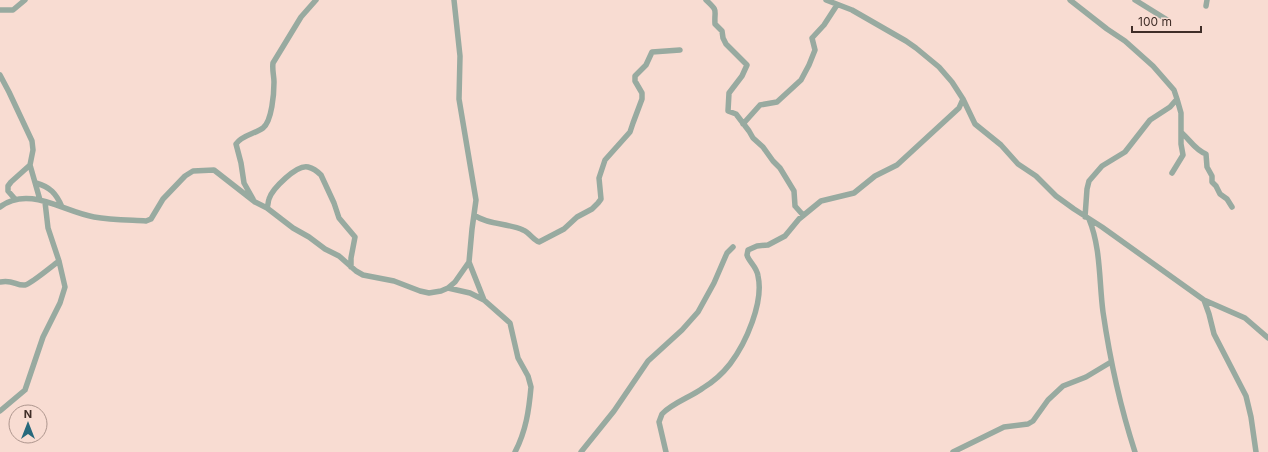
<svg xmlns="http://www.w3.org/2000/svg" width="1268" height="452" font-family="Inter,sans-serif">
	<rect width="100%" height="100%" fill="#f8dcd2"/>
	<g fill="none" stroke-linecap="round" stroke-linejoin="round">
		<path stroke="#98aaa0" stroke-width="5.5" d="M706,0C719,12 714,9 715,24L722,31L723,38L726,44L747,65L742,76L729,93L728,111L736,114L749,131L753,138L763,147L773,161L780,168L794,191L795,206L803,215
			M826,0L852,10L906,41L916,48L939,67L952,82L963,99L975,124L1001,145L1018,164L1036,176L1056,196L1074,209L1102,227L1204,300L1245,318L1268,338
			M1070,0L1107,29L1125,41L1153,66L1174,90L1177,99L1170,107L1150,120L1125,152L1102,166L1089,181L1087,189L1085,217
			M1135,0L1169,21
			M1206,6L1207,0
			M0,10H13L25,0
			M0,75L9,92L32,141L33,150L30,165L40,200
			M743,124L760,105L777,102L801,80L809,65L815,50L812,38L824,25L837,5
			M1182,133C1190,140 1195,150 1206,154L1207,167L1212,176V182L1216,186L1220,194L1227,199L1232,207
			M1172,173L1183,155L1181,144V113L1177,99
			M36,183C50,187 56,193 62,207
			M15,199L8,191V186L11,182L30,165
			M253,199L244,183L241,163L236,144C242,135 255,134 263,128C272,121 274,93 274,82C274,76 272,70 273,63L301,17L316,0
			M0,207C29,185 64,212 94,217C111,220 129,220 146,221L151,219L163,199L185,176L193,171L214,170L255,202L267,208L293,228L309,237L325,249L339,256L356,271L363,275L394,281L420,291L429,293L441,291L448,288L455,282L469,262L472,229L476,200L459,99L460,56L454,0
			M267,208C268,206 268,202 269,199C272,189 297,164 308,167C312,168 318,172 321,175L334,203L339,218L355,237L351,258V267
			M474,215C488,225 508,223 523,230C530,233 533,240 539,242L564,229L577,217L592,209L598,203L601,199L599,178L605,160L630,132L633,123L642,99V93L635,81V76L646,65L652,52L680,50
			M1089,219C1101,248 1099,282 1103,312C1110,360 1120,406 1135,452
			M469,262L484,300L510,323L518,358L528,376L531,387C529,410 526,431 515,452
			M0,282C13,279 16,286 25,285C31,284 52,266 59,261
			M448,288L470,293L484,300
			M1204,300L1209,314L1214,334L1246,396L1251,417L1256,452
			M0,411L25,390L43,337L60,303L65,287L59,261L48,228L45,202
			M581,452L614,411L648,361L682,330L698,312L714,283L727,253L733,247
			M666,452L659,422L662,414C672,403 691,397 703,388C713,382 723,373 730,364C746,343 764,302 758,276C757,267 749,262 747,255L748,250L757,246L768,245L785,236L799,219L821,201L854,193L875,176L897,165L959,108L963,99
			M953,452L1004,427L1028,424L1033,421L1048,400L1063,386L1086,377L1111,362"/>
	</g>
	<g transform="translate(28 424)"><circle r="19" fill="#f8dcd2" stroke="#ae968e"/>
	<path d="M0-3L7 15L0 10L-7 15Z" fill="#27697c"/>
	<text y="-6" font-size="11" font-weight="bold" text-anchor="middle" fill="#402e28">N</text>
	</g>
	<path d="M1132 26v6h69v-6" fill="none" stroke="#402e28" stroke-width="2"/>
	<text x="1138" y="26" font-size="12" fill="#402e28" stroke="#f8dcd2" stroke-width="3" paint-order="stroke">100 m</text>
</svg>
